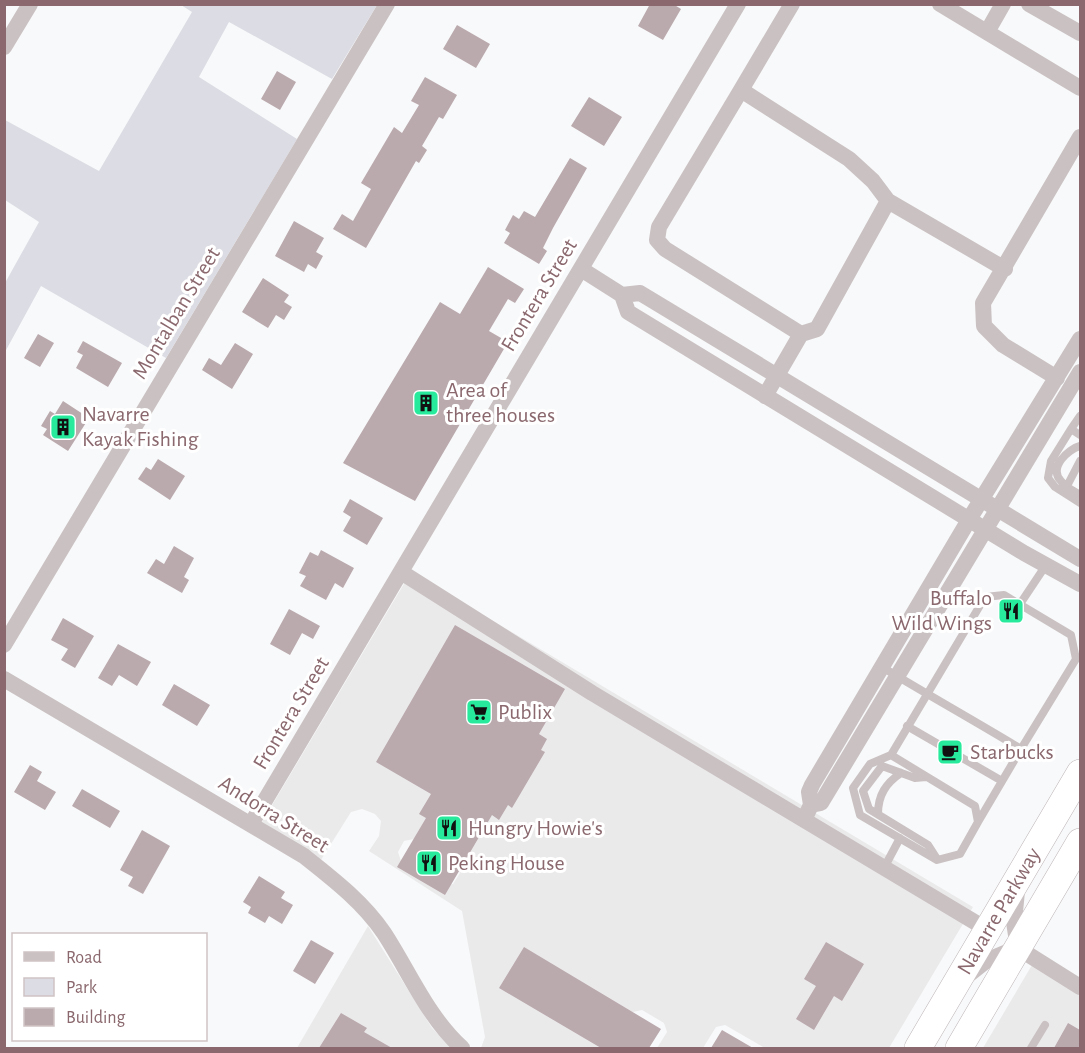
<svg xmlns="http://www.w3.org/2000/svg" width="1085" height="1053" font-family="'Alegreya Sans',sans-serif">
	<rect width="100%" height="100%" fill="#f8f9fa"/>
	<path fill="#ebeaeb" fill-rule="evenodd" d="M411,572L973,907L889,1048H765L725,1025L716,1027L703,1048H657L667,1032L664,1023L642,1010L633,1012L611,1048H481L485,1037L462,911L369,851L379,836L381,821L375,814L362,809L351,812L321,860L262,822ZM414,839L456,864L460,873L453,884L443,886L401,861L398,852L404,841Z
		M368,926L432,1028L452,1048H297Z
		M1032,965L1080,996V1048H983Z"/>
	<path fill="#dcdce4" d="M181,5H377L332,79L229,22L199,77L297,139L166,358L41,286L5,352V283L39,222L5,200V120L99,171L192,12Z"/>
	<path fill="#baa9ad" d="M650,4H673L681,9L663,40L638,26Z
		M457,25L490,44L476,68L443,49Z
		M277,71L296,82L280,110L261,99Z
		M425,77L457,95L443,119L439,117L422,146L427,150L419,163L416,161L366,248L333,229L342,214L353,221L371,189L361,183L394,127L402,133L419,105L411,101Z
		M589,97L622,117L604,146L571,126Z
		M570,158L587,168L553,228L543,248L547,251L539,264L504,243L510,233L505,230L513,215L519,219L524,211L535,217Z
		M294,221L324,238L316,252L323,256L316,269L308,264L304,272L275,256Z
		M488,267L524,289L515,303L508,299L489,331L508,342L415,501L343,463L440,302L460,314Z
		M263,278L289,295L284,302L292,307L284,320L276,315L268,328L242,312Z
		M38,334L54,343L40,367L24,358Z
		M83,341L122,363L108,387L76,368L83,355L77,352Z
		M235,343L253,354L232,389L202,370L209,358L221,365Z
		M63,401L89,418L68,451L43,435L47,429L41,426L50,411L55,414Z
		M158,459L185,476L170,500L138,479L146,467L151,470Z
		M350,499L383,518L367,545L343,531L351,517L343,512Z
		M174,546L194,558L184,577L189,580L182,593L147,573L156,559L164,564Z
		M321,550L354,568L343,588L335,583L326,600L300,586L306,576L299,573L310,552L318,556Z
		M289,609L320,626L313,639L302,633L290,655L270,644Z
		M63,618L94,636L75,668L61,660L68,649L51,640Z
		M455,625L565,689L539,734L547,739L541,750L545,752L512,808L508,805L499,820L492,815L445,895L397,867L426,818L419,814L431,794L376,762Z
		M118,644L151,662L137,686L119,675L112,686L98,678Z
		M174,684L210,705L197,726L162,705Z
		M30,765L42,772L37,781L56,792L45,810L14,792Z
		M82,789L120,811L110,828L72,806Z
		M142,830L170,846L143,894L128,886L133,877L120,870Z
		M259,876L285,892L281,898L293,905L282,924L269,916L265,923L248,913L251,907L243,902Z
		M311,940L334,953L315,984L293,971Z
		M826,942L864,964L842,1001L834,996L814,1030L796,1019L816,986L804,979Z
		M524,947L661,1029L649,1048H601L499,988Z
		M341,1013L367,1028L364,1032L392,1048H319Z
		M1068,1023L1080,1030V1048H1054Z
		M722,1030L753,1048H711Z"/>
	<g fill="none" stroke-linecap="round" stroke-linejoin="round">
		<defs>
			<g id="trunk">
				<path id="s1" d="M918,1048L1080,773"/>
				<path d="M959,1048L1080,842"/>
			</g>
		</defs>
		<use href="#trunk" stroke="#bdb4b6" stroke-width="28"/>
		<path stroke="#cac1c2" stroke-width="8" d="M1071,429L1080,416
			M1080,435L1071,429L1051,461L1048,478L1055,487L1080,503
			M1080,446C1068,449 1048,468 1061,481C1065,487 1074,491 1080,495
			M1067,486L1080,461
			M1020,604L1046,565
			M882,667C928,695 975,721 1021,749L1076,659L1071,635L1004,595L985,597L891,755L870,764L853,788L860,815L937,860L960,854L978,822L975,806L891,755
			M907,726L1002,781
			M926,777L915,778L882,766L863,791L869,809L928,845L937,859
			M878,814C878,795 886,783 901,773
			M978,822L1021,749
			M884,868L900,838
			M1031,1048L1045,1025"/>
		<path stroke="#cac1c2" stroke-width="16" d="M940,4L1080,88
			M1029,4L1080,33
			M987,32L1003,4
			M4,47L30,4
			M741,90L792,4
			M581,269L622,295L640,293L1080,559
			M622,295L628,312L1024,553L1080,584
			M801,334L817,329L888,201
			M1057,378L1003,345L984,326L983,303L1080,137
			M765,396L801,334L665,249L657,240L659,227L741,90L849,159L873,181L888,201L1005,269
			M401,572L592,693L988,930
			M4,645L387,4
			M4,679L304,856C333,879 363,902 384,933C410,973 427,1016 462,1048
			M811,805L821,803L1080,372
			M804,820L811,805L809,792L812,785L970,518L1080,339
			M251,824L738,4
			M1017,891L1014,922L1018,948L1080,987
			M967,976L986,961L1017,948"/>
		<use href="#trunk" stroke="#fff" stroke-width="27"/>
	</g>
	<defs>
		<symbol id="building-square" viewBox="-11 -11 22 22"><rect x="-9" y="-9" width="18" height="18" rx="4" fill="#28ea9c" stroke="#fff"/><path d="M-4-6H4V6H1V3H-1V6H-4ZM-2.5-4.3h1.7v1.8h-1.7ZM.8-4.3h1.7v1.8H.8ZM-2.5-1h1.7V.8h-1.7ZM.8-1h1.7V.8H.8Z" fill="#111"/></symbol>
		<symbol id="restaurant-square" viewBox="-11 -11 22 22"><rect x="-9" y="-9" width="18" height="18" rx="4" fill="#28ea9c" stroke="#fff"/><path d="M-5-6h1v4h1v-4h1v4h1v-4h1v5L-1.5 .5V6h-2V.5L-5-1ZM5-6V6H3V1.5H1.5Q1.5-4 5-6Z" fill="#111"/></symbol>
		<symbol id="supermarket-square" viewBox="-11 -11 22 22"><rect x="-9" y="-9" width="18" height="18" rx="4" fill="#28ea9c" stroke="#fff"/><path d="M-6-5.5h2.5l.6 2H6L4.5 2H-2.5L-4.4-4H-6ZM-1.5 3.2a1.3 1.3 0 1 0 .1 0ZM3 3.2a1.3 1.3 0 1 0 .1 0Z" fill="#111"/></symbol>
		<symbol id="cafe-square" viewBox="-11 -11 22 22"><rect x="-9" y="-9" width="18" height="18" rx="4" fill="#28ea9c" stroke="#fff"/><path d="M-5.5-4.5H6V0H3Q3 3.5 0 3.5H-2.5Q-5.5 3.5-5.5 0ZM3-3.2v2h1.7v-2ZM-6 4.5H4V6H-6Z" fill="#111"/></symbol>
	</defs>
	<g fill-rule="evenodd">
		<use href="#building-square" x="411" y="388" width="30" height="30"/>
		<use href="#building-square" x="48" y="412" width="30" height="30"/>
		<use href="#restaurant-square" x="996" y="596" width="30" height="30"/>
		<use href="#supermarket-square" x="464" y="697" width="30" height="30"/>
		<use href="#cafe-square" x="935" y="737" width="30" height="30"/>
		<use href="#restaurant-square" x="434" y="813" width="30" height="30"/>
		<use href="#restaurant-square" x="414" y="848" width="30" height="30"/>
	</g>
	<g text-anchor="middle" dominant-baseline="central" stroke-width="6" stroke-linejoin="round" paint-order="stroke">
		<g font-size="22" fill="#8a686e" stroke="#fff">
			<text transform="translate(539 295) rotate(-59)">Frontera Street</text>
			<text transform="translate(176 313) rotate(-59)">Montalban Street</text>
			<text transform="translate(291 713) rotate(-59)">Frontera Street</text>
			<text transform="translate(274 814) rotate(32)">Andorra Street</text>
			<text stroke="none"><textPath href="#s1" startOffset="159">Navarre Parkway</textPath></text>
		</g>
		<g font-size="22" fill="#8a686e" stroke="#fff" text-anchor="start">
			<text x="446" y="390">Area of<tspan x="446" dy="25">three houses</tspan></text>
			<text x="82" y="414">Navarre<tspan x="82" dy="25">Kayak Fishing</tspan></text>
			<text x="992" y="598" text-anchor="end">Buffalo<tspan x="992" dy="25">Wild Wings</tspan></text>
			<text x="498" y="712">Publix</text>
			<text x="970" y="752">Starbucks</text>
			<text x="468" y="828">Hungry Howie's</text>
			<text x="448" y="863">Peking House</text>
		</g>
	</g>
	<rect width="1085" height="1053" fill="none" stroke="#8a686e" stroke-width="12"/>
	<rect x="12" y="933" width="195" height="108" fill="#ffffff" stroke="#d0c3c5" stroke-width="1.5"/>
	<rect x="24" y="952" width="30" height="9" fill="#cac1c2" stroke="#d0c3c5" stroke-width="1.5"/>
	<text x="66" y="963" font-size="18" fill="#8a686e">Road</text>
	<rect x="24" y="978" width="30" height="18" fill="#dcdce4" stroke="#d0c3c5" stroke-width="1.5"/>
	<text x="66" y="993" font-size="18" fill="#8a686e">Park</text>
	<rect x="24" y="1008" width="30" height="18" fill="#baa9ad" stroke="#d0c3c5" stroke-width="1.5"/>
	<text x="66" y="1023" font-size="18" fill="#8a686e">Building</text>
</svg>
